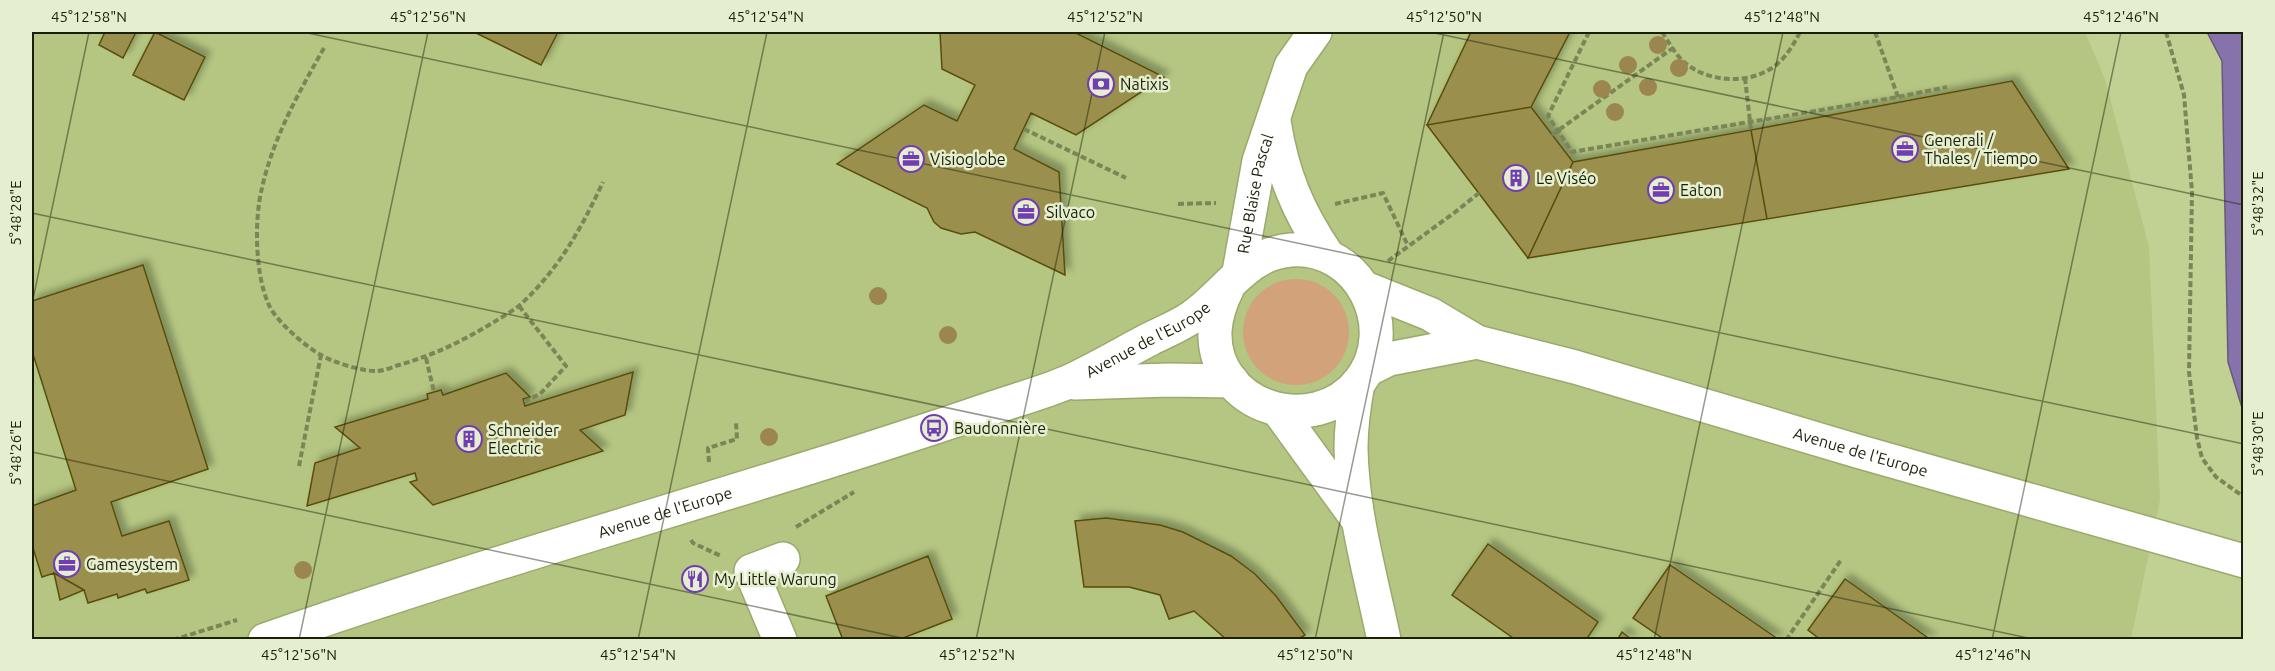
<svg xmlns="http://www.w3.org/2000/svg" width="2275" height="671" font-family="Ubuntu,sans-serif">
	<defs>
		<filter id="shadow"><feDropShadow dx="5.5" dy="-5.5" stdDeviation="3" flood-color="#0004"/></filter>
	</defs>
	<rect width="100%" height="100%" fill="#c1d194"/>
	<path fill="#b4c681" d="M32,32H2085L2105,79L2149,247L2160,500L2131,639H32Z"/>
	<path fill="#d2a27b" d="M1243 332a53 53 0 1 1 106 0a53 53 0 1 1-106 0Z"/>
	<path fill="#8773ab" stroke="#665a7a" stroke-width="1.5" d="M2207,32H2243V411L2228,362L2222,61Z"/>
	<path fill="#9a8f4e" stroke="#584e09" stroke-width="1.5" filter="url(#shadow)" d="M105,32H136L123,58L99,45Z
		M155,32L205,57L184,100L133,75Z
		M474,32H558L541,65Z
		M940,32H1074L1164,77L1076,135L1031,113L1014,149L1059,172L1065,275L975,232L961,234L941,228L934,222L927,208L837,164L924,105L957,121L975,85L942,69Z
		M1471,32H1570L1531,107L1427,125Z
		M2012,81L2069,169L1767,219L1751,130Z
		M1531,107L1573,162L1528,258L1427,125Z
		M1751,130L1767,219L1528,258L1573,162Z
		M143,265L208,469L111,502L122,536L169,521L189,580L147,593L145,589L118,598L117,594L88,603L84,590L54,573L42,577L32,545V506L76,490L32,351V301Z
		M633,372L625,415L580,430L603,451L433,505L410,482L417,480L415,473L307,506L315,463L360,448L335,427L428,399L427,394L441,390L443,395L506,373L530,397L523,399L525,406Z
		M1106,518L1160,525L1183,532L1231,556L1255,574L1276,596L1305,635L1297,640H1227L1194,611L1169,619L1160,595L1129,587H1084L1075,521Z
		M1488,544L1598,622L1586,640H1516L1452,595Z
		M928,556L952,619L898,640H843L826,596Z
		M1670,565L1778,639L1777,640H1665L1633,618Z
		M54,573L84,590L60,600Z
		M1845,579L1931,640H1821L1808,630Z
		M1622,632L1632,640H1617Z"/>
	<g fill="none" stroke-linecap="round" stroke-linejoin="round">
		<defs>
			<g id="minor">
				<path d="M1274,121C1282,174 1298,212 1328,256"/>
				<path id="s1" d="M1239,272L1259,161L1291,66L1315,32"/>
				<path d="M1358,383C1354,405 1351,426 1351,448C1352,512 1371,577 1384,640"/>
				<path d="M1278,410L1358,520"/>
				<path d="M780,640L751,571L783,559"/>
			</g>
			<g id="major">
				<path id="s2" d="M1365,288L1430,314L1477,342L1575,367L1857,451L2244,561"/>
				<path d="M1367,370L1389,359L1477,342"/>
				<path d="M1075,383L1169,380L1232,381"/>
				<path id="s3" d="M265,640C445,577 629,524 811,467C872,448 934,428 995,407C1019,399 1045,392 1068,382C1096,369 1123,353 1150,339C1164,332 1179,326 1192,317C1226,294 1246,253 1291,250C1359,245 1401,327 1360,381C1313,440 1212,407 1215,331C1216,314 1221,301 1228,287"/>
			</g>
		</defs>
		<use href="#minor" stroke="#9aa96e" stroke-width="36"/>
		<use href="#major" stroke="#9aa96e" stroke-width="36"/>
		<path stroke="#7a8558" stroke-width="4" stroke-dasharray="6 3" stroke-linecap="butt" d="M1589,32L1548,116L1572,152L1898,97L1947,87
			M1662,32C1668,41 1675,54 1684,62C1707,82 1746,85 1772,68C1785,59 1793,46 1800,32
			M1875,32L1898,97
			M2166,32L2184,95L2192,192L2189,372L2197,438L2202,458L2216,477L2244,497
			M324,48C299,92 273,138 262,188C254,220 255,275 269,305C275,320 306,347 321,355C332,362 364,372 377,371C384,371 392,367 399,365C434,355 463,341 494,322C502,317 513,311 520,305C559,269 581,229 603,182
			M1745,78L1751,130
			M1024,129L1126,178
			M1552,135L1673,48
			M1178,204L1216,203
			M1335,204L1383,193L1408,246
			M1388,261L1454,213L1479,193
			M519,306L566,366L540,394L524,402
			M426,358L434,392
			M709,462L708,448L737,439L736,422
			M299,466L321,355
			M796,527L854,492
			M691,540L693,543L721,556
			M173,640L237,620
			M1786,640L1841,560"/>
		<use href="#minor" stroke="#fff" stroke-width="33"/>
		<use href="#major" stroke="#fff" stroke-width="33"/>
	</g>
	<g fill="#9b864f">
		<circle cx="1658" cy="45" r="9"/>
		<circle cx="1628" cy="65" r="9"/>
		<circle cx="1679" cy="68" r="9"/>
		<circle cx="1648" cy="87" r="9"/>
		<circle cx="1602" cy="89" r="9"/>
		<circle cx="1615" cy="112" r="9"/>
		<circle cx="878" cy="296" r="9"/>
		<circle cx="948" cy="335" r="9"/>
		<circle cx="769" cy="437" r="9"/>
		<circle cx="303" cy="570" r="9"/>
	</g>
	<path fill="none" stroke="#1a2008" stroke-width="1.5" stroke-opacity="0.45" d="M303,32L2244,444M1430,32L2244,205M32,213L2038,640M32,304L89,32M32,452L911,640M299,640L428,32M638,640L767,32M976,640L1105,32M1315,640L1444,32M1654,640L1783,32M1992,640L2121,32"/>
	<defs>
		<symbol id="bank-ring" viewBox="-11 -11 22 22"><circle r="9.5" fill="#e5eecf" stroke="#713db4" stroke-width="1.5"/><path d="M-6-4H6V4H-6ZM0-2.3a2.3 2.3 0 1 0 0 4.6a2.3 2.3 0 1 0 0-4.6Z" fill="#713db4"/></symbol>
		<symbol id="office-ring" viewBox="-11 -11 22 22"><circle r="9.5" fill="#e5eecf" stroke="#713db4" stroke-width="1.5"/><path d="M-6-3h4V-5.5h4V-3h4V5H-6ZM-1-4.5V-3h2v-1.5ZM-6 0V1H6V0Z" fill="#713db4"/></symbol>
		<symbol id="building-ring" viewBox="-11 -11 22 22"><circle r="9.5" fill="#e5eecf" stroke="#713db4" stroke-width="1.5"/><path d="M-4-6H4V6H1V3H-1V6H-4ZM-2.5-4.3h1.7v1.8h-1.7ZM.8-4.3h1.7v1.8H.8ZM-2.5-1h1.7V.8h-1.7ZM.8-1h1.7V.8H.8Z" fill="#713db4"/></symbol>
		<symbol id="bus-ring" viewBox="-11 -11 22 22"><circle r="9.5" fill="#e5eecf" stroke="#713db4" stroke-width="1.5"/><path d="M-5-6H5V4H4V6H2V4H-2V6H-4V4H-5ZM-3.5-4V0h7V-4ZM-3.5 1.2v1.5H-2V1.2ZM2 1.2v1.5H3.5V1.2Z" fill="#713db4"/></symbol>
		<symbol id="restaurant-ring" viewBox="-11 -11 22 22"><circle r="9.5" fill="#e5eecf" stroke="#713db4" stroke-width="1.5"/><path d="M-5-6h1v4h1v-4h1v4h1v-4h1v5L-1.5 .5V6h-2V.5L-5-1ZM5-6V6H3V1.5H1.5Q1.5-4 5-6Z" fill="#713db4"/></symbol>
	</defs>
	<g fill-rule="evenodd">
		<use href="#bank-ring" x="1086" y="69" width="30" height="30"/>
		<use href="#office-ring" x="1890" y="134" width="30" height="30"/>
		<use href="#office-ring" x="896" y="144" width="30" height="30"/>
		<use href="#building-ring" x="1501" y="163" width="30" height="30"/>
		<use href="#office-ring" x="1646" y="175" width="30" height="30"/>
		<use href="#office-ring" x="1011" y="197" width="30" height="30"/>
		<use href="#bus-ring" x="919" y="413" width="30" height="30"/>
		<use href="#building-ring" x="454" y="424" width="30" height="30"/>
		<use href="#office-ring" x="52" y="549" width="30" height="30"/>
		<use href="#restaurant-ring" x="680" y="564" width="30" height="30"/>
	</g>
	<g text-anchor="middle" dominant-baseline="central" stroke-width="5" stroke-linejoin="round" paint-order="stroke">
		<g font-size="16" fill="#1a2008" stroke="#e5eecf" text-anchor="start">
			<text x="1120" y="84">Natixis</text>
			<text x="1924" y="140">Generali /<tspan x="1924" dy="18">Thales / Tiempo</tspan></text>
			<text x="930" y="159">Visioglobe</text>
			<text x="1536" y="178">Le Viséo</text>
			<text x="1680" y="190">Eaton</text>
			<text x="1046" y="212">Silvaco</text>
			<text x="954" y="428">Baudonnière</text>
			<text x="488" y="430">Schneider<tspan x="488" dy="18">Electric</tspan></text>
			<text x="86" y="564">Gamesystem</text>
			<text x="714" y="579">My Little Warung</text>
		</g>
		<g font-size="16" fill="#1a2008" stroke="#e5eecf">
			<text stroke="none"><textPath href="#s1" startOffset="80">Rue Blaise Pascal</textPath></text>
			<text stroke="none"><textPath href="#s3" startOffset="934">Avenue de l'Europe</textPath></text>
			<text stroke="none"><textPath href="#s2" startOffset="524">Avenue de l'Europe</textPath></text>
			<text stroke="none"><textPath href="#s3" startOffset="420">Avenue de l'Europe</textPath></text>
		</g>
	</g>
	<rect width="2275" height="671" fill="none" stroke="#e5eecf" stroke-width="66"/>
	<rect x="33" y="33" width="2209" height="605" fill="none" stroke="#1a2008" stroke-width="2"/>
	<g font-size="15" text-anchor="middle" fill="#1a2008">
		<text x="89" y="22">45°12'58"N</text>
		<text x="428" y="22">45°12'56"N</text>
		<text x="766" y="22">45°12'54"N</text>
		<text x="1105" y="22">45°12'52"N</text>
		<text x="1444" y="22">45°12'50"N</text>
		<text x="1782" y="22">45°12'48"N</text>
		<text x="2121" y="22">45°12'46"N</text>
		<text transform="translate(2258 204) rotate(-90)" y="5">5°48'32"E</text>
		<text transform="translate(16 213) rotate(-90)" y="5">5°48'28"E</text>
		<text transform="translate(2258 444) rotate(-90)" y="5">5°48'30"E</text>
		<text transform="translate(16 453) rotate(-90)" y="5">5°48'26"E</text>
		<text x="299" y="660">45°12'56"N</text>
		<text x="638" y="660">45°12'54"N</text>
		<text x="977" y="660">45°12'52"N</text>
		<text x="1315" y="660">45°12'50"N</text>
		<text x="1654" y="660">45°12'48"N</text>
		<text x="1993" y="660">45°12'46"N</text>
	</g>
</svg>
